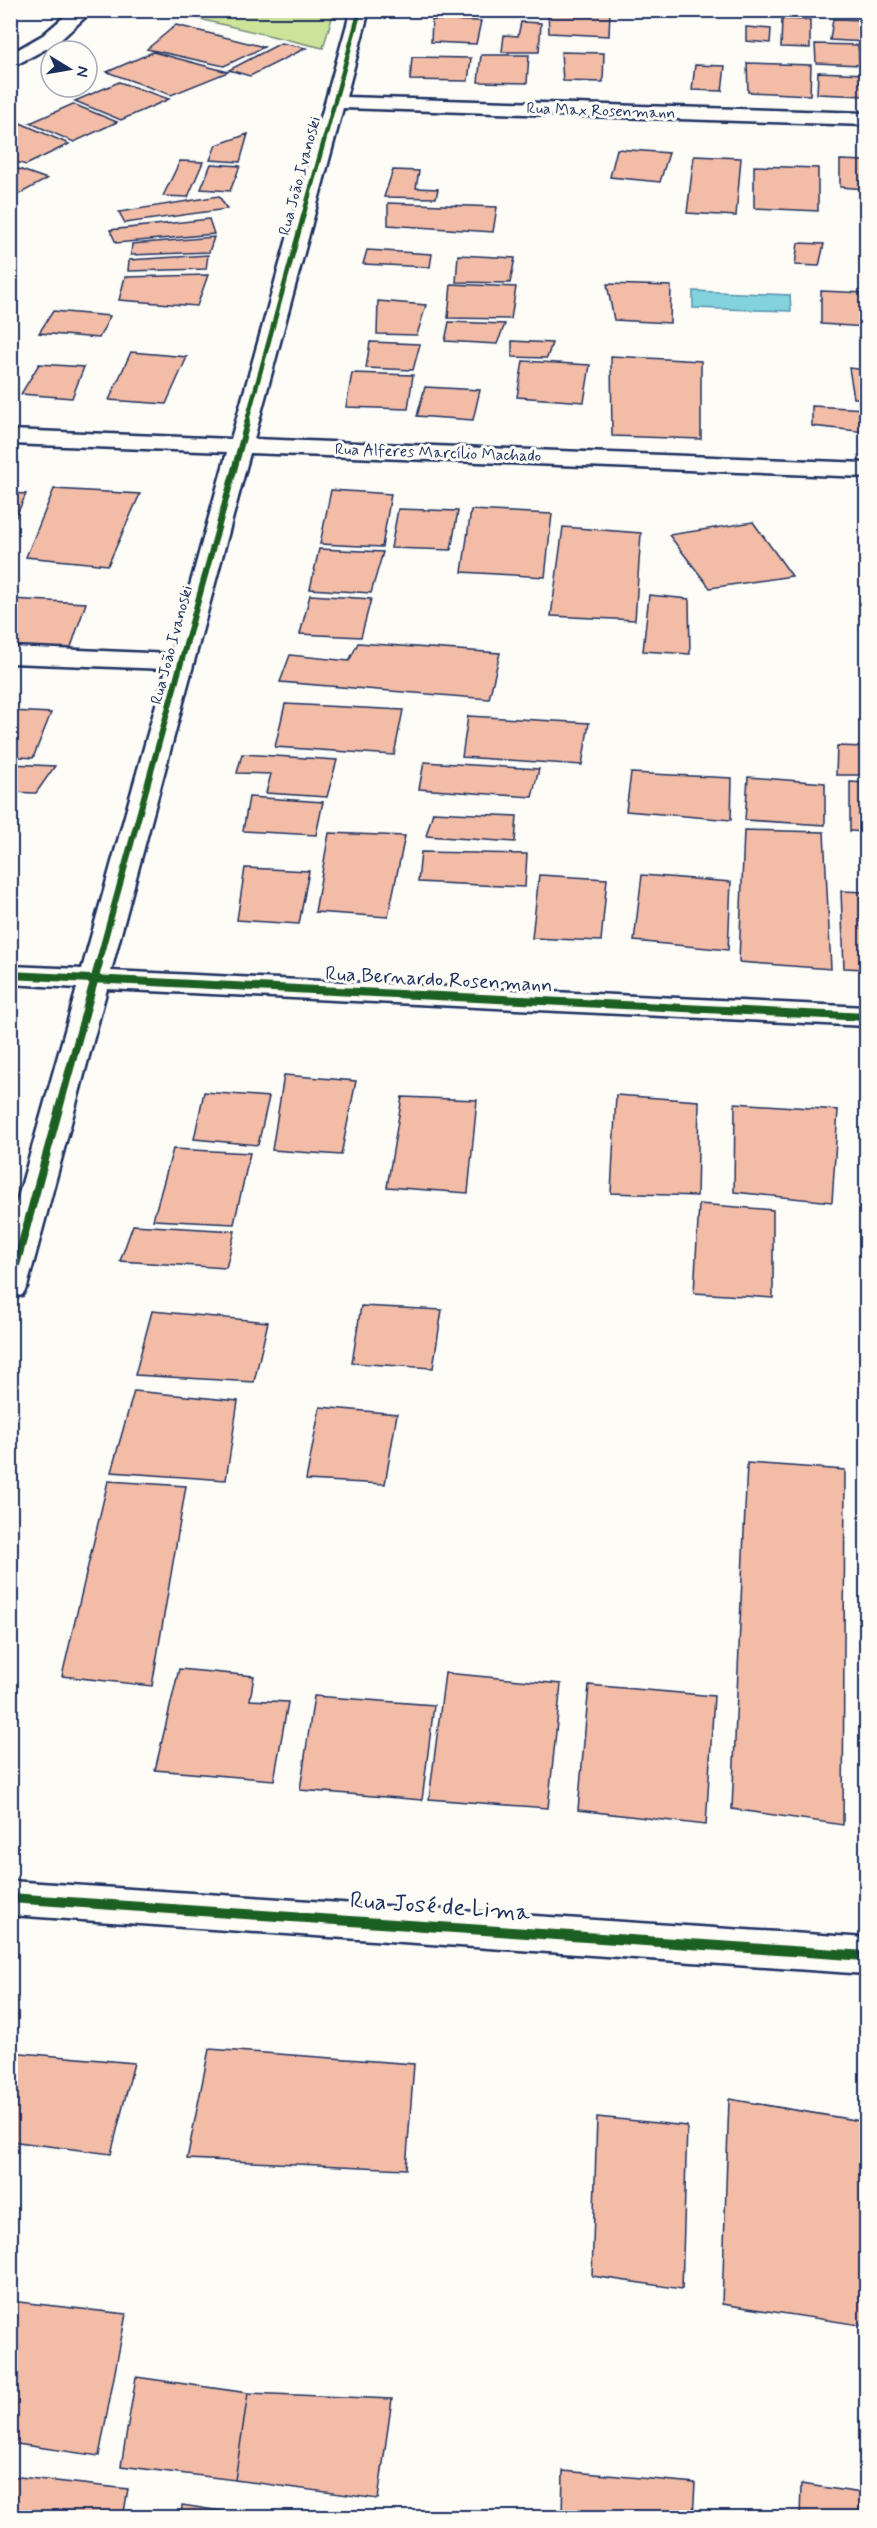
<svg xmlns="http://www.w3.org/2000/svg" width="877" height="2528" font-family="Mynerve,sans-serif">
	<rect width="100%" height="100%" fill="#fdfcf7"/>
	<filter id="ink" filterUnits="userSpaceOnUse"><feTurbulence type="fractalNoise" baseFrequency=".0167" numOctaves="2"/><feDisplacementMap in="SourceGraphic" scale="12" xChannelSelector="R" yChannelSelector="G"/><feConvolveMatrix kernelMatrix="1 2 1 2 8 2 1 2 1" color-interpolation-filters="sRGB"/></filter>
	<g filter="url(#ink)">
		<path fill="#cce499" stroke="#748a7c" stroke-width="1.5" d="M165,11H334L323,48Z"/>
		<path fill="#83d3de" stroke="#5991ab" stroke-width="1.5" d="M693,291L790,295L791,311L693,308Z"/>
		<path fill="#f2bca6" stroke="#1b2f5e" stroke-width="1.5" d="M548,10H610L609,36L549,33Z
			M678,10H740V16L678,14Z
			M782,19L810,20V48L781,47Z
			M833,19L866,20V42L830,40Z
			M432,20L481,21L476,44L431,42Z
			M521,22L541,23L539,52H502L504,35L518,36Z
			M176,25L264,47L224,66L147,49Z
			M746,27L771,29L770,43L746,41Z
			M281,43L306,48L250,76L229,70Z
			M815,44L858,45L860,65L816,63Z
			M153,52L228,72L171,95L107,72Z
			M561,52L604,53L603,82L563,81Z
			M481,55H529L527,83L478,82Z
			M412,57L471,58L468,81L410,80Z
			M747,63L811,65L810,95L748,92Z
			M695,65L725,66L722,91L692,90Z
			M818,72L866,74V96L817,94Z
			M119,82L169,99L121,120L75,101Z
			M73,104L117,122L74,142L30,123Z
			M18,122L69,144L26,165L10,160V126Z
			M248,134L240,162L210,160L216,145Z
			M617,149L669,153L660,182L610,177Z
			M694,156L741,158L736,216L687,213Z
			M840,160L866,161V189L840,187Z
			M180,161L203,162L188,197L163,196Z
			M211,164L240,166L230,191L201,189Z
			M10,166L47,179L10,199Z
			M754,166L818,168V211L754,208Z
			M393,170L419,171L416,188L438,189L436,198L384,197Z
			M219,196L227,209L125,223L119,212Z
			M388,203L497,207L493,232L388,225Z
			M209,219L214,234L116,243L110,230Z
			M214,237L209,252L131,255L132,244Z
			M798,243L824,244L819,266L795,265Z
			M367,250L432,254L430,267L363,264Z
			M208,255L206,269L128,271L129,260Z
			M458,255L515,258L510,283L456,282Z
			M208,275L197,306L119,300L125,277Z
			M451,284L516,287L511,319L448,318Z
			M607,284L671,286L670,323L614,320Z
			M821,291L866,293V327L821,324Z
			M378,301L426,305L417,335L377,334Z
			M53,311L110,316L99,338L39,333Z
			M449,322L505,324L497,344L445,341Z
			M512,341L552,343L547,358L512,357Z
			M370,342L420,344L413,370L366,368Z
			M131,352L187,357L166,404L109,400Z
			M611,356L701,361V439L612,436Z
			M523,361L590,365L584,402L517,397Z
			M39,364L84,367L72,398L21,394Z
			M849,368L866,370V398H854Z
			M352,373L413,375L408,409L346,407Z
			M425,387L480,390L473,420L417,416Z
			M812,406L866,409V432L812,426Z
			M54,489L140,494L108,565L26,557Z
			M331,490L391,494L382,547L320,544Z
			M10,493L26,494L10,530Z
			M398,509L458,511L451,550L391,548Z
			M471,510L552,514L545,577L462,572Z
			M753,522L792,576L710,588L669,535Z
			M563,527L641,533L635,620L551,616Z
			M319,549L383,552L371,593L310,589Z
			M310,595L371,599L361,637L300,634Z
			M649,595L689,599L690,654L643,651Z
			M10,599L86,603L69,653L10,649Z
			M358,643L500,653L489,699L280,682L290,655L349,661Z
			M285,704L403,710L394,755L275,747Z
			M10,711L51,713L33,758L10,756Z
			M468,716L589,723L582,765L462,757Z
			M837,746L866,747V775H836Z
			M242,754L337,760L327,797L266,793L271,774L237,773Z
			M424,762L539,769L532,797L419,789Z
			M10,764L55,766L36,793L10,792Z
			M631,773L732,778L731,820L626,811Z
			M748,777L825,783V825L745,820Z
			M850,782L866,783V832L850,831Z
			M249,797L323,802L316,835L243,831Z
			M433,812L517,816L515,842L426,836Z
			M744,830L824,832L831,969L739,962Z
			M329,833L405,836L388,917L315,912Z
			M421,852L527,854L525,887L418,882Z
			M245,868L309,871L299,924L237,920Z
			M539,875L607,879L601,941L532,938Z
			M642,875L731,882L728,950L634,941Z
			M841,891L866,892V969L844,968Z
			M284,1075L356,1081L341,1155L272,1150Z
			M204,1092L269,1097L258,1145L194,1139Z
			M616,1095L699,1101L697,1196L611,1193Z
			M402,1097L477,1100L468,1193L387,1187Z
			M735,1103L838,1110L832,1202L734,1192Z
			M173,1149L250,1153L234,1224L153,1220Z
			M699,1204L773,1210V1298L694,1293Z
			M133,1225L235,1231L226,1268L120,1261Z
			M361,1306L442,1310L433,1368L352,1363Z
			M152,1311L268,1322L254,1382L135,1375Z
			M134,1391L238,1401L226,1480L111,1472Z
			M320,1407L397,1414L385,1484L306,1480Z
			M747,1463L845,1470L843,1825L732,1809Z
			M108,1481L186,1486L152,1686L62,1676Z
			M862,1623H866V1698Z
			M179,1669L254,1676L250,1700L288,1702L274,1780L155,1770Z
			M445,1673L561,1684L548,1808L429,1799Z
			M589,1685L714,1696L706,1825L578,1810Z
			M314,1696L434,1705L422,1800L300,1790Z
			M209,2049L414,2064L406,2169L187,2159Z
			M10,2052L134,2063L111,2154L10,2141Z
			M729,2099L866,2122V2326L722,2304Z
			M597,2117L687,2126L682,2289L592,2276Z
			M10,2301L126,2314L99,2456L10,2443Z
			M136,2377L248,2393L235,2480L121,2466Z
			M248,2393L392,2399L378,2499L235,2480Z
			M563,2471L695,2483L693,2518H562Z
			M10,2476L128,2489L123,2518H10Z
			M801,2484L861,2493L859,2518H800Z
			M182,2505L267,2518H181Z"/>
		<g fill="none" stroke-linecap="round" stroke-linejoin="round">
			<defs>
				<path id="minor" d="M72,10H93L57,43L10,68V54L43,35Z
					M351,10H369L346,97L866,113V125L343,108L254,439L866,463V477L250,453L111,971L866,1007V1026L107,989L27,1287L22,1295L10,1299V1226L77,988L10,984V966L82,969L166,669L10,663V647L171,654L227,452L10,444V430L231,439Z
					M10,1881L866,1938V1974L10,1915Z"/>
			</defs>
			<use href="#minor" stroke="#1b2f5e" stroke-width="5"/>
			<use href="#minor" fill="#fdfcf7" fill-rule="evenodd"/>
			<defs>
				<path id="cycleway-far3" d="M246,424L360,10"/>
				<path id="cycleway-far2" d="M98,964L247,423"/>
				<path id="cycleway-far1" d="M10,975L866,1017
					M10,1287L99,963"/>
				<path id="cycleway" d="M10,1898L866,1956"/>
			</defs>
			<use href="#cycleway-far3" stroke="#fdfcf7" stroke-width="7"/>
			<use href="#cycleway-far2" stroke="#fdfcf7" stroke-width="9"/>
			<use href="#cycleway-far1" stroke="#fdfcf7" stroke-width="11"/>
			<use href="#cycleway" stroke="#fdfcf7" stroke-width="14"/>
			<use href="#cycleway-far3" stroke="#1b5e20" stroke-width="4.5"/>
			<use href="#cycleway-far2" stroke="#1b5e20" stroke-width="6"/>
			<use href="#cycleway-far1" stroke="#1b5e20" stroke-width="8"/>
			<use href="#cycleway" stroke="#1b5e20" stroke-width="10"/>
		</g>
	</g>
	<g text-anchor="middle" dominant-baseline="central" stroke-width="6" stroke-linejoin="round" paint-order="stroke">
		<g font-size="16" fill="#1b2f5e" stroke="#fdfcf7">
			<text transform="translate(601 111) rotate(2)">Rua Max Rosenmann</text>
			<text transform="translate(300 176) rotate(-75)">Rua João Ivanoski</text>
			<text transform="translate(438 453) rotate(2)">Rua Alferes Marcílio Machado</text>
			<text transform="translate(172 645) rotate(-75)">Rua João Ivanoski</text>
		</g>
		<g font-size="20" fill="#1b2f5e" stroke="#fdfcf7">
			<text transform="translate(439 980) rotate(3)">Rua Bernardo Rosenmann</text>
		</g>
		<g font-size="24" fill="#1b2f5e" stroke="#fdfcf7">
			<text transform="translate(440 1907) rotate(4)">Rua José de Lima</text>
		</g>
	</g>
	<rect width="877" height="2528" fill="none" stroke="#fdfcf7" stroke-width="36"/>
	<rect x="18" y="18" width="841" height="2492" fill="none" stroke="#1b2f5e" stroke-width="2" filter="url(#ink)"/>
	<g transform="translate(69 69) rotate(101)"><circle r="28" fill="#fdfcf7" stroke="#a3aaba" stroke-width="1.5"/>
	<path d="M0-4.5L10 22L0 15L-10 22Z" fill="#1b2f5e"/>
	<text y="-9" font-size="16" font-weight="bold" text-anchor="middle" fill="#1b2f5e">N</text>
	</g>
</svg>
